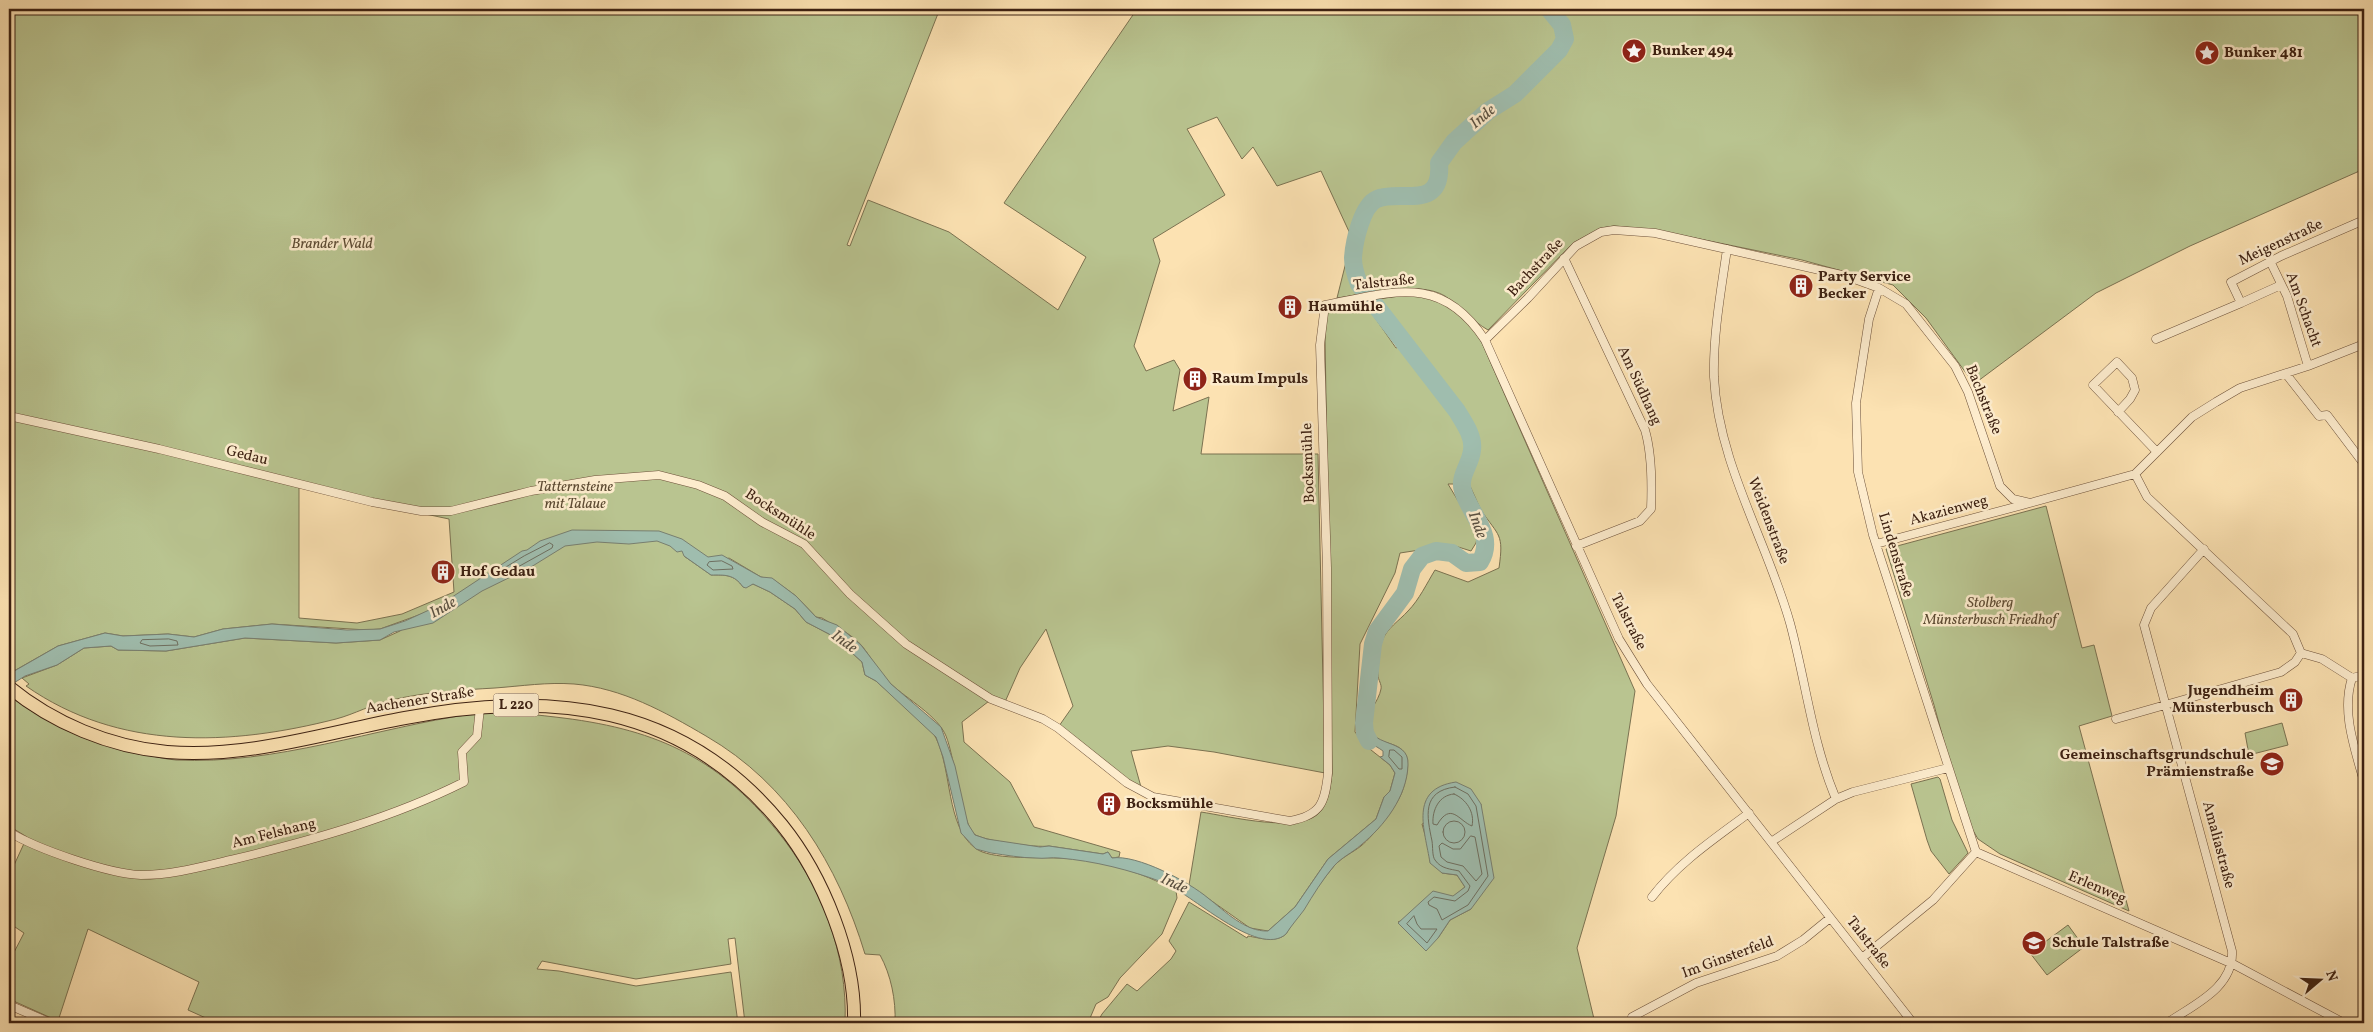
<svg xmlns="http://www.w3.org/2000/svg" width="2373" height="1032" font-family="Vollkorn,serif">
	<rect width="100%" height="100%" fill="#fce2b2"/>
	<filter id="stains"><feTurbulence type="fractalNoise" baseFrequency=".004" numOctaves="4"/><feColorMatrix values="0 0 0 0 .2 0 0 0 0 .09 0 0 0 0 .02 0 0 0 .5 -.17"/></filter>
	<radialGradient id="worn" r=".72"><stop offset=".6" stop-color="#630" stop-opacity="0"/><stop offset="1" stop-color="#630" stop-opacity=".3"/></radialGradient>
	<path fill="#b9c490" stroke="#7b7251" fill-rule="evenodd" d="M9,9H935L939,11L847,245L850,246L868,200L949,232L1058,310L1086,257L1004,203L1137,9H2364V169L2190,246L2096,293L1974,384L1926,318L1893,285L1802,260L1656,230L1614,226L1601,228L1573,243L1488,330C1472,321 1460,306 1445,296C1418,280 1366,294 1337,298L1352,238L1321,171L1277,186L1253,147L1242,159L1217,117L1187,129L1225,195L1153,239L1160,261L1134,346L1146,371L1174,360L1180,370L1173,411L1209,397L1201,454H1318L1325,773L1214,752L1168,746L1131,751L1141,787L1129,781L1059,726L1073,706L1046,629L1020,668L1005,702L993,698L962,722L964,742L1010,782L1034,827L1120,852L1119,857L1112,858L1108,852L1103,854L1049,846C1037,848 983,841 974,834C961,821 955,758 946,736C938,716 907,699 891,684C879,673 871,657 862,646C853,635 835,626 822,618L816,617L796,596L774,580L761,577L729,558L703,568L684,556L711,575C725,575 734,574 743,587L753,584L770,592L795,609L806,622L829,634L841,643L862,662L865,675L876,681C893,697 925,718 936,738C952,770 946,826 975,848C990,860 1037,857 1057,858C1098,859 1141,871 1176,891L1177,898L1162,934L1120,978L1108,997L1096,1004L1088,1023H895C896,1000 891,975 880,955L865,954C838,865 789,784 706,736C665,712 622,688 574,684C547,682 522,686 495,688C461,690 425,692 392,700C372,704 355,714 336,719C230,746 119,751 26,686L29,684L22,678L57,665L84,648L111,646L118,650L166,651L245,638L336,643L380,640L400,631L427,612L380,629L367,630L272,624L223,629L194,637L168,634L123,636L105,633L58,646L14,671L9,666ZM299,487L449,519L454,592L402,614L357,623L299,618Z
		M1405,295C1441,296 1464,312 1482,343L1635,691L1616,816L1577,948L1595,1023H1097L1102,1014L1127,984L1137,991L1171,959L1176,951L1169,941L1189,902L1247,938L1248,936C1260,938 1276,943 1286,934C1297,915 1319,884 1334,866C1342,857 1352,853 1361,846C1374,835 1399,804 1403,789C1422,729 1376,754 1368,728C1365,715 1379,701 1381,689C1382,684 1378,680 1378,675C1377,665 1379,650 1382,641C1387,628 1399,621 1408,611C1419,600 1427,583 1435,570L1468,582L1499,568C1504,533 1499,537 1481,510C1477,502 1473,492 1469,484H1448L1478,534L1476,543L1471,551L1452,545L1400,553L1395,573L1360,644L1355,732L1366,746L1390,765L1395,773L1390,791L1384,797L1376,819L1328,859L1295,907L1268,931L1250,928L1189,885L1201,812C1228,816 1303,835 1321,811C1329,800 1330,787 1332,774L1325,336L1327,310L1366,305L1396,348L1407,343L1379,299ZM1481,804L1471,909L1450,920L1438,938L1398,922L1453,897L1465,887L1457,875L1442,873L1427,842L1422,824Z
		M2046,506L2082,648L2094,645L2112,716L2079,726L2129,911L2000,854L1978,839L1964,815L1934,705L1886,549Z
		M9,696C54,727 86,743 140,753C152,756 164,759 176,760C276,765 374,728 472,714C500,710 528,714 555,717C652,728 716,755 778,832C821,885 848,954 845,1023H745L735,938L728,939L731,964L636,979L542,961L537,969L559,971L636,986L731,972L738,1023H217L188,1010L199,982L88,929L58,1021L9,999V962L24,933L9,923V876L27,837L9,826Z
		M2282,723L2288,745L2249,755L2245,733Z
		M1938,777L1940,779L1952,820L1968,853L1949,874L1931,851L1927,840L1911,784Z
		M2068,925L2084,947L2047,975L2030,953Z"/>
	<path fill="#9fbdae" stroke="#787f70" d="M572,530L659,531L682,539L708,557L722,555L761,577L772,578L796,596L816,617L837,625L861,645L891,684L941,727L955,766L968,824L975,835L987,839L1040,847L1049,846L1103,854L1108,852L1112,858C1137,854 1189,882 1208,898C1225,911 1245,932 1268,931L1295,907L1328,859L1376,819L1384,797L1390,791L1395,773L1390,765L1380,757L1383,756V751C1365,738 1358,743 1359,716L1368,719C1366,750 1410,736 1408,765C1407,797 1384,826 1361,845C1352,853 1342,857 1334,866C1323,879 1313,895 1304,910C1298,918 1291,926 1286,934C1258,959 1190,892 1162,882C1130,870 1095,861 1059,858C1052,857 1044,859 1036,858C1021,858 1006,855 991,853L976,849L961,833L943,757L936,737L876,681L865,675L862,662L841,643L829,634L806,622L795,609L770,592L753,584L746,588L743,587C734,574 725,575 711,575L684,556L682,551L677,552L670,546L657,541L629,544L597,542L565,546L531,567L482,591L433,623L394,632L380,640L336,643L245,638L166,651L118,650L111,646L84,648L57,665L25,676L9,686V674L58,646L105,633L123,636L168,634L194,637L223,629L272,624L347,630L380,629L405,621L440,605L522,551L527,550L540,541Z
		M1456,782L1471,789L1481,804L1494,878L1471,909L1450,920L1438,938L1426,951L1398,923L1433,891L1453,896L1465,887L1457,875L1442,873L1430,863C1425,830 1408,789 1456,782Z"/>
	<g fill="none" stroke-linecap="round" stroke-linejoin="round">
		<path stroke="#6e6f60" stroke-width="1" d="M550,543L553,545L552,548L498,578L495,577L496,573L524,556Z
			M722,561L732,566L733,569L713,570L707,565L709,562Z
			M169,639L177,641L178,645L150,646L140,643L142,640Z
			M1390,750H1394L1402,757V769H1399L1389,757Z
			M1455,787L1468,794L1476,806L1488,876L1468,905L1442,920L1437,909L1429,905L1428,902L1434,897L1455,901L1468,891L1470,886L1459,871C1451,869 1441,869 1435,860C1432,856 1433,847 1432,841C1427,817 1421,791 1455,787Z
			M1454,794C1466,799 1475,812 1472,826C1459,821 1451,801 1437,825L1433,824C1432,810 1439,795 1454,794Z
			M1443 832a11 11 0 1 1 22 0a11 11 0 1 1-22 0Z
			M1471,836L1475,837L1482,874L1476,881L1463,866L1447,862L1441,857L1439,846L1442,843L1453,849H1460Z
			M1414,916L1417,924L1421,929H1437L1427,943L1407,924Z"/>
		<path stroke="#9fbdae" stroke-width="18" d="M1369,741L1365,733L1364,723L1373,644L1377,631L1405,593L1412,569L1422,556L1436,551L1452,553L1466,563L1480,562C1496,535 1471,516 1463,491C1458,477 1471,464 1472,450C1474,436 1464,423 1457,411L1359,284C1356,276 1353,267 1353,258C1354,242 1362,205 1377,199C1400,189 1443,212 1439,163L1454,142L1488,111L1515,94L1559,50L1565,39L1562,25L1549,9"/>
		<defs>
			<path id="minor" d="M1727,249C1721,291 1713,334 1714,377C1718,463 1767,541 1790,623C1806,682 1812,742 1836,799
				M1564,258L1645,430C1652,454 1652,484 1651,509L1640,521L1576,546
				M2271,263L2287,296L2308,366
				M1879,288L1869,319L1856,403L1858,472L1873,535L1976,852
				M2241,303L2281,285
				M2156,339L2241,303L2231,282L2281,256L2364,220
				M1485,340L1528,298L1576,246L1601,232L1614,230L1655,233L1846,276L1879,288L1906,304L1955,366L1968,392L2000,486L2013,499L2030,503L2135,474L2192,417L2216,402L2240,388L2308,366L2364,344
				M2286,374L2319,416L2327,415L2364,464
				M2118,412L2130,399L2135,390L2132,378L2117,362L2093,385L2157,452
				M9,416L159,449L372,502L421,511H451L531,491L595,480L659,475L698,485L725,496L762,522L804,544L850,594L906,644L991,699L1043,719L1058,728L1127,783L1153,797L1290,821C1321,815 1325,803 1328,773L1327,568L1320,345L1325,305C1393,292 1441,273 1485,340L1619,639L1647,684L1913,1023
				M2135,474L2147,497L2293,634L2301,653
				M1876,544L2030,503
				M2301,653L2322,659L2352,678
				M2352,678C2341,712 2355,749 2364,782
				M2352,678L2364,675
				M2116,719L2281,672L2295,662L2301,653
				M9,832C37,849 109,874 141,875C173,875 204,866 235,859C313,840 392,818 464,782L462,752L477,736L480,708
				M1771,842L1836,799L1853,792L1948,768
				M1652,897C1678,863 1714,839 1749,813
				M1862,958L1933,900L1976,852L2233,964L2344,1023
				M9,1005L51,1023
				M1632,1017L1696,983L1777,956L1803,940L1830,918
				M2167,1023C2193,1005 2234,988 2232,951L2144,625L2151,608L2204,549"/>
			<path id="primary" d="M9,687C53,723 110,747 167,752C247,759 328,732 405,718C550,690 683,703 782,825C823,876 856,957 854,1023"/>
		</defs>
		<use href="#minor" stroke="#6d513a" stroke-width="9"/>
		<use href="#primary" stroke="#3d2112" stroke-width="14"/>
		<use href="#minor" stroke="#fdeccd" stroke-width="8"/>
		<use href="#primary" stroke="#fce2b2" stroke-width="12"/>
	</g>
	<defs>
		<symbol id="sight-disc" viewBox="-11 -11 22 22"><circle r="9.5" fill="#8f2418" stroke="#fdeccd"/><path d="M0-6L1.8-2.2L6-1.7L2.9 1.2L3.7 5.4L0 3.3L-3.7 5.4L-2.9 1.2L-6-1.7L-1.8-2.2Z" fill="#fff"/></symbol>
		<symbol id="building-disc" viewBox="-11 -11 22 22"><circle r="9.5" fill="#8f2418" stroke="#fdeccd"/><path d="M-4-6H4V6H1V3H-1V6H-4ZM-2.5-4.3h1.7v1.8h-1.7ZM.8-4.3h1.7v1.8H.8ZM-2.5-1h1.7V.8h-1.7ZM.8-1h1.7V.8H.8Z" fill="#fff"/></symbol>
		<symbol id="school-disc" viewBox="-11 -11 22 22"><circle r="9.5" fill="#8f2418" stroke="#fdeccd"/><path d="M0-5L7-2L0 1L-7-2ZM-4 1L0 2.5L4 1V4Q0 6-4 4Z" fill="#fff"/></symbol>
	</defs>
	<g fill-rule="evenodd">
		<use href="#sight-disc" x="1620" y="37" width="28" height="28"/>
		<use href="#sight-disc" x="2193" y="39" width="28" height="28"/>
		<use href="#building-disc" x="1787" y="272" width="28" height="28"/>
		<use href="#building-disc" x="1276" y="293" width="28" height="28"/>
		<use href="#building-disc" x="1181" y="365" width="28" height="28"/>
		<use href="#building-disc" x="429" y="558" width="28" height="28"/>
		<use href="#building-disc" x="2277" y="686" width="28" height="28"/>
		<use href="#school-disc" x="2258" y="750" width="28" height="28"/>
		<use href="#building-disc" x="1095" y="790" width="28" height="28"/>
		<use href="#school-disc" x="2020" y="929" width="28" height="28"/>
	</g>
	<g text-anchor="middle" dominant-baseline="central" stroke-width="5" stroke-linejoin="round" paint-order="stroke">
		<rect fill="#fdeccd" stroke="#775e4a" stroke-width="1" x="493.5" y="693.5" width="45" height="23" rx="4"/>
		<g font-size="14" font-weight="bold" fill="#3d2112">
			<text x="516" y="705">L 220</text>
		</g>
		<g font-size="15" font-weight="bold" fill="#3d2112" stroke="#fdeccd" text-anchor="start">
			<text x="1652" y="51">Bunker 494</text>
			<text x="2224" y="53">Bunker 481</text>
			<text x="1818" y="277">Party Service<tspan x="1818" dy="17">Becker</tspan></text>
			<text x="1308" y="307">Haumühle</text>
			<text x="1212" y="379">Raum Impuls</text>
			<text x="460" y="572">Hof Gedau</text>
			<text x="2274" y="691" text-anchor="end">Jugendheim<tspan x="2274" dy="17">Münsterbusch</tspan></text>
			<text x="2254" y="755" text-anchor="end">Gemeinschaftsgrundschule<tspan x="2254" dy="17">Prämienstraße</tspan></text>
			<text x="1126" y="804">Bocksmühle</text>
			<text x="2052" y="943">Schule Talstraße</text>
		</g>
		<g font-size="15" fill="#3d2112" stroke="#fdeccd">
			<text transform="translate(2281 243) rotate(-25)">Meigenstraße</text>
			<text transform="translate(1536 268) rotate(-47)">Bachstraße</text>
			<text transform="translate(1384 283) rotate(-6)">Talstraße</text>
			<text transform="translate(2303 310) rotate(70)">Am Schacht</text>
			<text transform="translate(1639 386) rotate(65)">Am Südhang</text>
			<text transform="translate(1983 400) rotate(68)">Bachstraße</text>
			<text transform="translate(247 456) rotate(14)">Gedau</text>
			<text transform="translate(1309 463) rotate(-92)">Bocksmühle</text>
			<text transform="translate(1949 511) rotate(-15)">Akazienweg</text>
			<text transform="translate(780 515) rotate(33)">Bocksmühle</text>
			<text transform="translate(1768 521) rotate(69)">Weidenstraße</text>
			<text transform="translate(1895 555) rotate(73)">Lindenstraße</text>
			<text transform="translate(1628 622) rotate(63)">Talstraße</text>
			<text transform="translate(420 701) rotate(-9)">Aachener Straße</text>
			<text transform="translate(274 834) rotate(-14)">Am Felshang</text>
			<text transform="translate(2218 845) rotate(75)">Amaliastraße</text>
			<text transform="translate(2097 888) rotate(23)">Erlenweg</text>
			<text transform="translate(1868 943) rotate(52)">Talstraße</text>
			<text transform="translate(1728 958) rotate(-20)">Im Ginsterfeld</text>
		</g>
		<g font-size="15" font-style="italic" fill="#5c4a32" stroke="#fdeccd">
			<text x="332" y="244">Brander Wald</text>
			<text x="575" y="487">Tatternsteine<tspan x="575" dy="17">mit Talaue</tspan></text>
			<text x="1990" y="603">Stolberg<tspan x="1990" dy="17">Münsterbusch Friedhof</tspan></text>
		</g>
		<g font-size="16" font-style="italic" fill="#5a5041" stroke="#fdeccd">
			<text transform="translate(1483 117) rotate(-40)">Inde</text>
			<text transform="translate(1477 525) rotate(70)">Inde</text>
			<text transform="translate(443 608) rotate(-29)">Inde</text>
			<text transform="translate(844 642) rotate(36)">Inde</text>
			<text transform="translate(1174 884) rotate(25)">Inde</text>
		</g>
	</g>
	<rect width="2373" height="1032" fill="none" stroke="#fce2b2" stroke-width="30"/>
	<rect x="10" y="10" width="2353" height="1012" fill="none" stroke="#3d2112" stroke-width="2.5"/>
	<rect x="15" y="15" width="2343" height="1002" fill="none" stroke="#3d2112"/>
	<g transform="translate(2320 980) rotate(71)" stroke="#fdeccd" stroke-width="4" paint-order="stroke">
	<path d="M0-4L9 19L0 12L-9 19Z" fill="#3d2112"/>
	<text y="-8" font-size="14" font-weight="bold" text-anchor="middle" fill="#3d2112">N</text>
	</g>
	<rect width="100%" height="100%" filter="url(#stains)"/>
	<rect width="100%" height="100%" fill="url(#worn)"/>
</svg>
